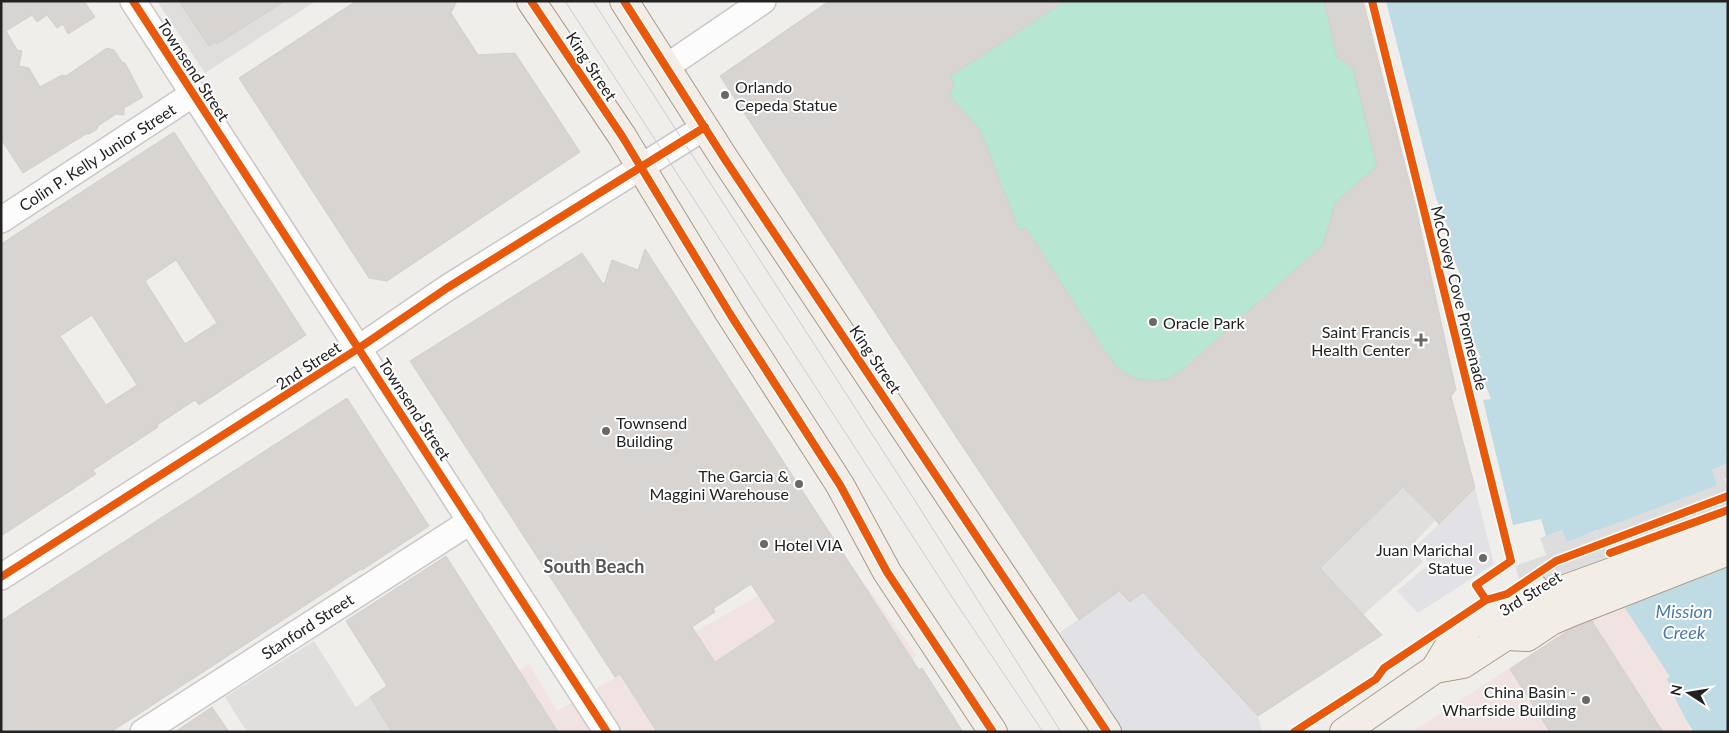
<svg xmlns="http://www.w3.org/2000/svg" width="1729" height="733" viewBox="0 0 1729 733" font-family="Lato,sans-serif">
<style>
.residential{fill:#dfdedc}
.commercial{fill:#f1e3e1}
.pitch{fill:#b7e6d2}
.parking{fill:#e0dfde}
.plaza{fill:#e2e1e5}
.water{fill:#bfdbe3}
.pier{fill:#dedddd}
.building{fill:#d7d4d2;stroke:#d3d0cc;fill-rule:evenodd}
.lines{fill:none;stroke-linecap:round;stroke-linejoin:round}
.minor-casing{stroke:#c9c8c7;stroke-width:28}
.major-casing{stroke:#a79c86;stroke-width:30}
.minor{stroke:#fdfcfc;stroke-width:25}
.major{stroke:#f3ede7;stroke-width:28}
.tram{stroke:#ccc;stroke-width:1}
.cycleway-casing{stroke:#fff;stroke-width:11}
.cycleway{stroke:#e8590c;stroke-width:8}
.poi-dot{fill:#6a6968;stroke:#fff;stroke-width:2}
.labels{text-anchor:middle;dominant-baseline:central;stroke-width:4;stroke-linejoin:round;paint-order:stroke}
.street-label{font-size:16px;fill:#222;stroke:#fff}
.poi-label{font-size:16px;fill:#222;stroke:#fff;text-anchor:start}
.neighbourhood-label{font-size:18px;font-weight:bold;fill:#555;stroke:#fff}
.water-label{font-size:18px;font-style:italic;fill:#4a7aab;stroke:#fff}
</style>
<rect width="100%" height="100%" fill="#f0eeeb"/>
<path class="residential" d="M157 1H316L205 73Z"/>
<path class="commercial" d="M840 549 917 656 796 732H430L529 664 557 711Z
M1621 602 1670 677 1671 689 1675 699 1686 721 1694 732H1412L1588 616Z"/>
<path class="pitch" d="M918 1H1337L1435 351 1092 566 1113 596 1079 620 957 438 720 76Z"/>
<path class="parking" d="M1403 487 1435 521 1410 547 1423 562 1363 615 1320 568Z
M314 641 356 707 370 697 392 732H247L225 697Z"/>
<path class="plaza" d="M1475 488 1494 564 1418 613 1397 591 1430 563 1415 547Z
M1119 591 1130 602 1143 592 1258 716 1261 728 1264 732H1120L1059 633Z"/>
<path class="water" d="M1386 1H1728V452H1726L1728 463 1712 470 1728 488V732H1694C1682 715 1675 698 1667 679L1670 677 1621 602 1624 601 1597 530 1567 543 1562 530 1546 536 1541 519 1513 525 1483 400 1491 399 1475 359 1481 358 1464 319 1470 317 1455 279 1461 276 1445 239 1452 237 1436 198Z"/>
<path class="pier" d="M1728 463V477L1724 479 1728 488V562L1533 620 1515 566 1546 555 1540 538 1562 530 1567 542 1717 485 1712 470Z"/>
<path class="building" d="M1 1H84L95 17 68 34 63 24 57 28 47 15 37 22 32 15 6 31 17 50 22 51 19 66 29 68 40 87 62 75 66 76 107 48 114 50 122 62 125 63 143 97 124 108V115L116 114 98 126 97 129 89 134H86L23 173 1 139Z
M179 1H285L217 44 215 42 209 46Z
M356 1H457L451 13 478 55 515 53 580 152 387 281 369 278 239 78Z
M829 1H1065L951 76 954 85 949 95 980 130 1019 230 1026 228 1104 350 1116 366 1126 374 1138 379 1152 381 1167 379 1180 372 1323 245 1336 202 1377 166 1353 68 1337 57 1324 1H1363L1416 208 1456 390 1451 396 1475 488 1439 524 1403 487 1320 568 1382 635 1258 716 1143 592 1130 602 1119 591 1079 620 957 438 720 76Z
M174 132 306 335 199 405 195 400 157 425 158 427 93 470 96 474 1 536V244ZM176 260 217 323 185 344 145 281ZM92 315 137 385 106 405 60 336Z
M645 249 919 670 922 668 963 732H657L620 674 615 677 410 361 582 253 604 285 612 260 638 270ZM751 584 776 622 715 662 692 627 715 612 713 609Z
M347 398 429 526 362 570 361 569 111 732H1V621Z
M446 556 520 672 558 732H392L370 697 387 686 346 621Z
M1592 621 1663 732H1550L1510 669 1569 630Z
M212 707 229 732H175Z"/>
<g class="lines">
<defs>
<path id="minor" d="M133 1 607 732
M666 67 763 1
M1 220 193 94
M1 577 359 348 447 288 705 127
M143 732 471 521"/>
<path id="major" d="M531 1 622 136 730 314 840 485 887 572 993 732
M624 1 724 158 1107 732
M1506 636 1527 637 1551 621 1572 612 1728 551
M1435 669 1452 641 1472 624 1490 618 1534 588
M1344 732 1435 669 1463 664 1506 636 1521 617 1543 601 1565 589 1728 530"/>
</defs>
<use href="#minor" class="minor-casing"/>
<use href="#major" class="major-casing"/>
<use href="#minor" class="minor"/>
<use href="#major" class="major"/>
<path class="tram" d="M565 1 954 600 1043 732
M593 1 919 507 1061 732"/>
<defs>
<path id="cycleway" d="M133 1 607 732
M531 1 622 136 730 314 840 485 887 572 993 732
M624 1 724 158 1107 732
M1372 1 1511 561 1476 585 1486 600
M1610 553 1728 510
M1 577 359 348 447 288 705 127
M1294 732 1376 679 1384 668 1486 600 1507 594 1556 561 1728 496"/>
</defs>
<use href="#cycleway" class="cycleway-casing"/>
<use href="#cycleway" class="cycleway"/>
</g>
<g class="poi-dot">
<circle cx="725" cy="95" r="5"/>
<circle cx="1153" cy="322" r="5"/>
<path d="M1418.5 332.5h5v5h5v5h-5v5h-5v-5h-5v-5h5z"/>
<circle cx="606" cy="431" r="5"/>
<circle cx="799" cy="484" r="5"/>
<circle cx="764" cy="544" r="5"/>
<circle cx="1483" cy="558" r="5"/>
<circle cx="1586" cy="700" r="5"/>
</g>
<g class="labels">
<g class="street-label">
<text transform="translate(592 66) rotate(57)">King Street</text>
<text transform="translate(194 70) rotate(57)">Townsend Street</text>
<text transform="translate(97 157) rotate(-33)">Colin P. Kelly Junior Street</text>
<text transform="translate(1460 298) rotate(76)">McCovey Cove Promenade</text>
<text transform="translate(876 359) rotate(56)">King Street</text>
<text transform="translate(308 365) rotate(-33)">2nd Street</text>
<text transform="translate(415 409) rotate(57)">Townsend Street</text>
<text transform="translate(1530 593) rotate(-32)">3rd Street</text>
<text transform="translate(307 626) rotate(-33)">Stanford Street</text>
</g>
<g class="poi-label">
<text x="735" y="86">Orlando<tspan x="735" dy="18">Cepeda Statue</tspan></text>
<text x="1163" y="322">Oracle Park</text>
<text x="1410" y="331" text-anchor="end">Saint Francis<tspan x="1410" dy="18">Health Center</tspan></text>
<text x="616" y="422">Townsend<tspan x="616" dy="18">Building</tspan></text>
<text x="789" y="475" text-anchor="end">The Garcia &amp;<tspan x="789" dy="18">Maggini Warehouse</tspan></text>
<text x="774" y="544">Hotel VIA</text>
<text x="1473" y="549" text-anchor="end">Juan Marichal<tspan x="1473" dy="18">Statue</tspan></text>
<text x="1576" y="691" text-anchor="end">China Basin -<tspan x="1576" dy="18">Wharfside Building</tspan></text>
</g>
<g class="neighbourhood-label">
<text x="594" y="566">South Beach</text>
</g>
<g class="water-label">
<text x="1684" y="611">Mission<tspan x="1684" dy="21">Creek</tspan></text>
</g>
</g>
<rect width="1729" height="733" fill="none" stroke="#222222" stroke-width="5"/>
<g transform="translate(1689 693) rotate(282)" stroke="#ffffff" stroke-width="4" paint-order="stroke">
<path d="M0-4L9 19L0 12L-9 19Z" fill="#222222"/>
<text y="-8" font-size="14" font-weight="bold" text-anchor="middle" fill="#222222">N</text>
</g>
</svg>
